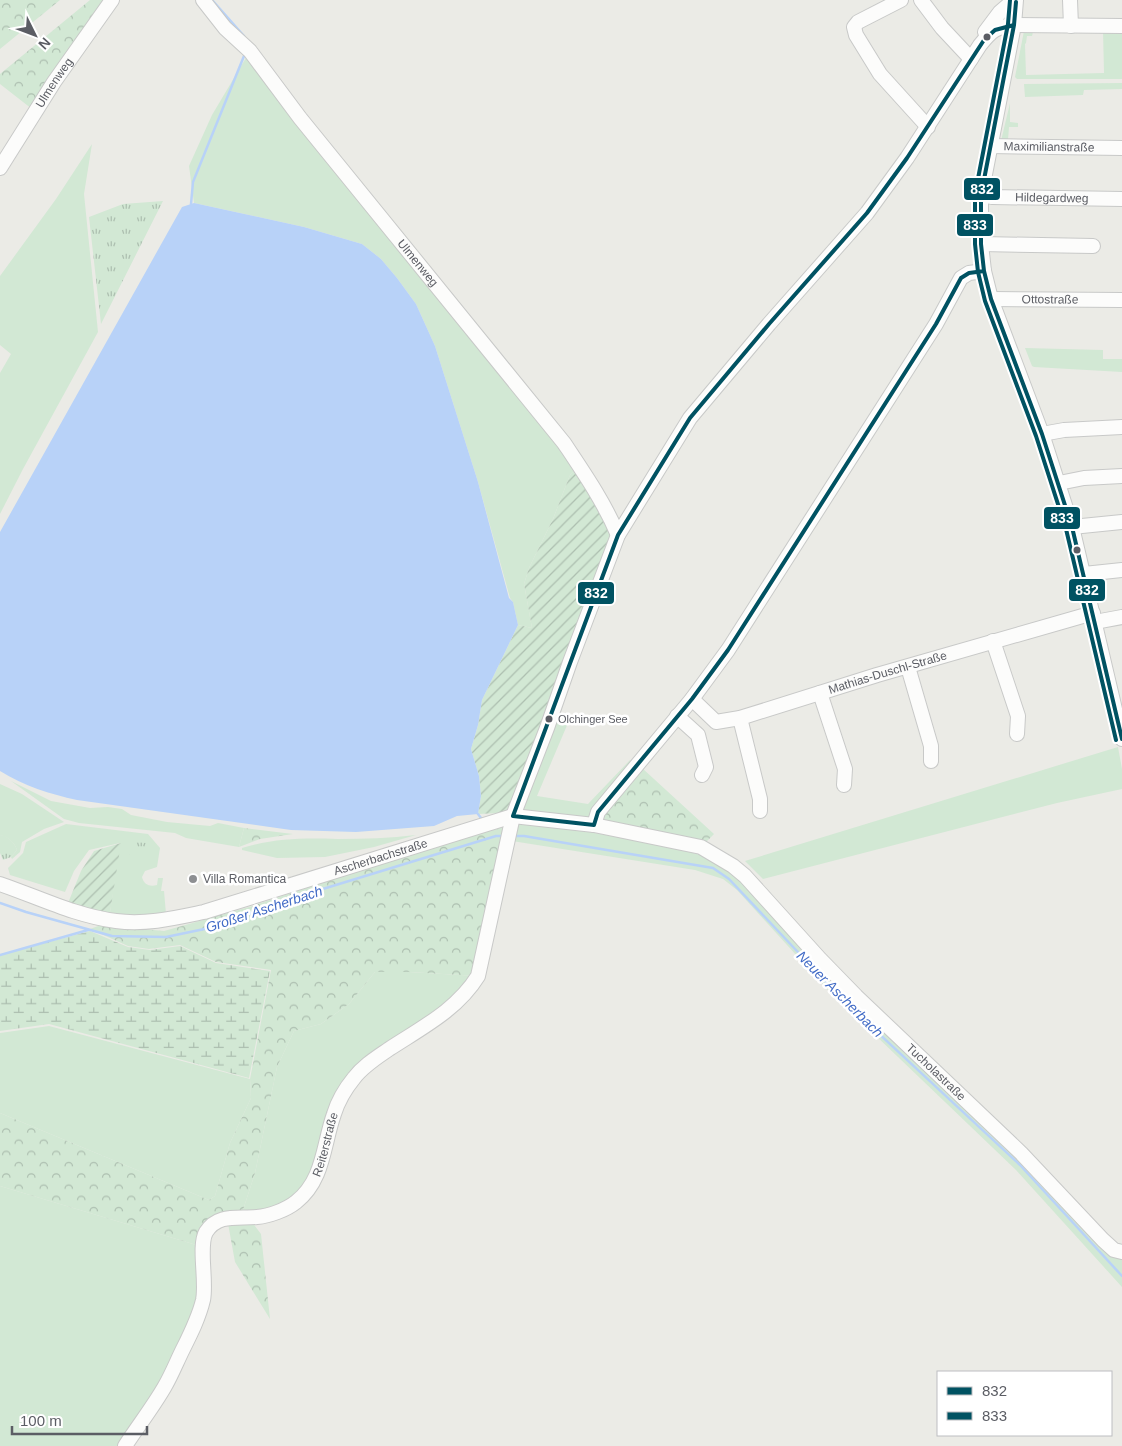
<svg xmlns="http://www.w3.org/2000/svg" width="1122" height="1446" viewBox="0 0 1122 1446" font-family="Helvetica,sans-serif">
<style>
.grass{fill:#d2e8d4}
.forest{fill:url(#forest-crowns)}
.wetland{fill:url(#wetland-marsh)}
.park{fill:url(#park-tufts)}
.garden{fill:url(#garden-furrows)}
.water{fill:#b8d2f8}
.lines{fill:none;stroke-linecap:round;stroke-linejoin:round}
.stream{stroke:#b8d2f8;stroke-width:2.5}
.minor-casing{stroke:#c8c9c8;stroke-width:16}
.minor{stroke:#fcfcfb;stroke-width:14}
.bus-1-casing{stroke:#fff;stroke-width:8}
.bus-2-casing{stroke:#fff;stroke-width:8}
.bus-1{stroke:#005262;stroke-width:4}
.bus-2{stroke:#005262;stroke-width:4}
.bus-dot{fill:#5b5d64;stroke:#fff;stroke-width:2}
.poi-dot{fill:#8d8f92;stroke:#fff;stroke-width:2}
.labels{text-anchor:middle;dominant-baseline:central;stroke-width:5;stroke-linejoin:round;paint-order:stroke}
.bus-label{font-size:11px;fill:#5b5d64;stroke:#fff;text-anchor:start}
.street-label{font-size:12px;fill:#5b5d64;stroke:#fff}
.poi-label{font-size:12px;fill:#5b5d64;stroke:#fff;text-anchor:start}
.water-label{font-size:14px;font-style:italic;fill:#416bc6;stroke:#fff}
.line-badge{stroke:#fff;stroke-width:2}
.badge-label{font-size:14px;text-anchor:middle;font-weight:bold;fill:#fff}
</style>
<defs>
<pattern id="forest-crowns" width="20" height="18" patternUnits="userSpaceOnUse" patternTransform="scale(1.25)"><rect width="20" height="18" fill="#d2e8d4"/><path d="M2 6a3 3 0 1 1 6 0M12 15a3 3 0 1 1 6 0" fill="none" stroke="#adbfb0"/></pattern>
<pattern id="wetland-marsh" width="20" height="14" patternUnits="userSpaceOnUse" patternTransform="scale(1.25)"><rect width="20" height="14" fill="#d2e8d4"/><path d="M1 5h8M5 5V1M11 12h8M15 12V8" fill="none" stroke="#adbfb0"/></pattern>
<pattern id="park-tufts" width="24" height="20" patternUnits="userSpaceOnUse" patternTransform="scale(1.25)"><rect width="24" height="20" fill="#d2e8d4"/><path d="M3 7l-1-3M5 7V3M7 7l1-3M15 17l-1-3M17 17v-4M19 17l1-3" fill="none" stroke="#adbfb0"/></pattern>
<pattern id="garden-furrows" width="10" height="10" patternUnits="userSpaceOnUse" patternTransform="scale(1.25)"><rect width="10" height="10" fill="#d2e8d4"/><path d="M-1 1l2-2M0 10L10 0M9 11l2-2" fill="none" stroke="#adbfb0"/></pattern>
</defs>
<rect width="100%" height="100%" fill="#ebebe6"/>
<path class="grass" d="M1103 30H1122V79H1017L1015 77 1024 31 1033 32 1032 36H1027L1026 43 1025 44 1026 75 1104 73Z
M250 51 580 466 570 475 553 519 529 568 524 584 532 628 518 625 513 602 510 598 478 482 435 346 416 304 397 278 381 259 362 244 304 227 194 203 189 166 212 115Z
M1122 83V89L1084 90 1083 95 1025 97 1024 84Z
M1010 103V122L1018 123V127H1009L1008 140 1001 141Z
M92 144 84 194 98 332 23 469 0 514V373L11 354 0 345V276L56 199Z
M1025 348 1103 350V359H1122V372L1034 367 1032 366Z
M554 711 568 723 537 796 588 804 630 760 638 764 598 825 513 816Z
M1118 747 1122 769V789L1057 803 763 879 745 861Z
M11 781 51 801 90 808 108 807 122 809 131 815 167 822 210 826 218 823 244 828 239 847 186 838 175 833 79 823 64 819Z
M0 784 22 794 64 822 44 829 22 842 20 852 12 859 11 857 17 850C15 843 7 836 0 835Z
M520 820C561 827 603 834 644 842 676 849 706 853 734 870L1122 1258V1287L1016 1170 827 989 737 890 723 879 695 870 512 841 515 825Z
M66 824 148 834 160 848 157 867 145 871 142 877C144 885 150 887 157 885L158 878H163L161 891H164L166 914 109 919 120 843 89 850 74 871 65 892 10 875 8 868 23 853 26 842Z
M416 835 374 847 325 857 277 858 242 850V848C276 838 303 838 338 839 364 839 390 838 416 835Z
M375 972H408L478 976 470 989 355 1076 320 1163 297 1200 248 1217 243 1210 255 1173 277 1067 294 1031 321 1024 349 1004Z
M49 1026 250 1079 251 1098 230 1143 215 1196 209 1200 0 1113V1033Z
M0 1186 203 1247 195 1325 125 1446H0Z"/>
<path class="forest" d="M0 0H60L0 49Z
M90 0H107L32 109 0 84V74Z
M642 768 714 834 701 847 598 825 602 814Z
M502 827 506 828 478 976 408 972H375L349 1004 321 1024 294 1031 277 1067 255 1173 243 1210 261 1234 270 1319 235 1262 227 1218 221 1219 203 1247 0 1186V1113L209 1200 215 1196 230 1143 251 1098 250 1079 271 970 216 962 180 945 149 949 128 946 90 929 101 925 164 931 249 907 385 862Z
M244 828 293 834 260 839 239 847Z"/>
<path class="wetland" d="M90 931 128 947 150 950 180 946 216 963 270 971 249 1078 49 1024 0 1031V955Z"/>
<path class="park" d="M163 201 101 324 89 217 123 204Z
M0 835C7 835 15 843 17 850L11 857 3 860 0 853Z
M130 842 147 843 145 857 127 854Z"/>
<path class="garden" d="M580 466 618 535 513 816 500 813 478 814 481 796 479 776 471 749 478 725 482 700 518 625 532 628 524 584 529 568 553 519 570 475Z
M121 843 109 919 66 908 81 871 94 851Z"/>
<path class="water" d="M194 203 304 227 362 244 381 259 397 278 416 304 435 346 478 482 509 598 513 602 518 625 482 700 478 725 471 749 479 776 481 796 478 814 457 816 434 826 356 832 291 830 77 800C50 794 24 786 0 771V532L182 207Z"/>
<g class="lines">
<path class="stream" d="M212 0 244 36
M191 204 193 182 244 56
M478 814 481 818
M514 836H524L713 868 729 879 847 1004 1020 1165 1122 1276
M0 903 26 912 112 936 166 937 214 927 277 903 496 836H503
M0 955 88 930"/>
<defs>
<g id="minor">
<path id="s1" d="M203 0 225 28 250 51 300 118 564 443C584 473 604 502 618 535"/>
<path d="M901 0 858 22 854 27 856 35 880 74 928 127"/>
<path d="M921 0 942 28 971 59"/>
<path d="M1016 0 1014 25 981 195V244L984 271 991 299 1042 434 1072 527 1122 739"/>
<path d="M1070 0 1071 26"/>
<path d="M985 32 1000 12 1014 0"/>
<path id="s2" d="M990 146 1122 148"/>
<path id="s3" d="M0 168 54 82 112 0"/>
<path id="s4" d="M981 195 992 197 1122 199"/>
<path d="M981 244 1093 246"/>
<path id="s5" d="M991 299 1122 300"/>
<path d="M1042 434 1064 430 1122 427"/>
<path d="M1059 483 1084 478 1122 476"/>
<path d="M1072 527 1122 522"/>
<path d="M1084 574 1122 570"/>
<path d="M1095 622 1122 617"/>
<path d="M993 641 1018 716 1017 734"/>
<path d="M908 667 931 746V761"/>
<path d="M820 693 845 769 844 785"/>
<path id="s6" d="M692 699 716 722 740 718 877 675 1093 613"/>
<path d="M677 716 698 735 706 767 702 775"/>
<path d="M740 718 760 799V811"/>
<path d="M594 825 598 812 692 699 728 650 936 324 961 278 969 273 984 271"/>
<path id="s7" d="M0 884C38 897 76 916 116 921 146 925 175 918 204 912L513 816 594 825 701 847 733 866 745 876 820 959 856 996 1021 1153 1103 1240 1114 1250 1122 1252"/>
<path id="s8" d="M125 1446C138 1426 153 1407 165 1386 172 1374 177 1361 183 1349 191 1333 199 1317 203 1300 207 1281 198 1246 206 1232 218 1213 238 1219 257 1217 269 1216 286 1210 296 1202 324 1180 323 1145 334 1114 338 1101 345 1089 354 1078 363 1066 376 1058 389 1049 421 1028 457 1010 478 976L513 816 547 728 570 662 618 535 690 418 769 324 867 213 907 158 980 45C992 30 996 27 1014 25L1122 26"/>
</g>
</defs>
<use href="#minor" class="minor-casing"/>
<use href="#minor" class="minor"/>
<defs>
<path id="bus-1" d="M1016 2 1014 25 981 195V244L984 271 991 299 1042 434 1072 527 1122 739
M513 816 618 535 690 418 769 324 867 213 907 158 984 40 995 30 1014 25
M513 816 594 825
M594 825 598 812 692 699 728 650 936 324 961 278 969 273 984 271"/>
<path id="bus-2" d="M1010 0 1008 24 975 194V244L978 272 985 301 1036 436 1066 529 1116 740"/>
</defs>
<use href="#bus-1" class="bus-1-casing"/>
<use href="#bus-2" class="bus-2-casing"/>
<use href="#bus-1" class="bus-1"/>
<use href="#bus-2" class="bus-2"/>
</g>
<g class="bus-dot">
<circle cx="987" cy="37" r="4.5"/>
<circle cx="1077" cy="550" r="4.5"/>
<circle cx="549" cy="719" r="4.5"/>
</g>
<circle class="poi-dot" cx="193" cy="879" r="5"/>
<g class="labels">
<g class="bus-label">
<text x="558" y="719">Olchinger See</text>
</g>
<g class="street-label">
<text stroke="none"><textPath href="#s3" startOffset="101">Ulmenweg</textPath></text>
<text stroke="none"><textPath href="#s2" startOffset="59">Maximilianstraße</textPath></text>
<text stroke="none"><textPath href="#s4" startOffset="71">Hildegardweg</textPath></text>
<text stroke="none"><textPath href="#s1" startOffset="340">Ulmenweg</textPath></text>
<text stroke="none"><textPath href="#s5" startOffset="59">Ottostraße</textPath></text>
<text stroke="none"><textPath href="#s6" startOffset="212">Mathias-Duschl-Straße</textPath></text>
<text stroke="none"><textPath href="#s7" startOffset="396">Ascherbachstraße</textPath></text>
<text stroke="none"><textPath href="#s7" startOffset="1052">Tucholastraße</textPath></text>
<text stroke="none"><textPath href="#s8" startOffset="399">Reiterstraße</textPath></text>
</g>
<g class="poi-label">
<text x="203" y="879">Villa Romantica</text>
</g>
<g class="water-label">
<text transform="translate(264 909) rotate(-18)">Großer Ascherbach</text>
<text transform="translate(840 994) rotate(45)">Neuer Ascherbach</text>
</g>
</g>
<g class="line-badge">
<rect x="963" y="177" width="38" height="24" rx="5" fill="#005262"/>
<rect x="956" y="213" width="38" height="24" rx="5" fill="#005262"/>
<rect x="1043" y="506" width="38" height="24" rx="5" fill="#005262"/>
<rect x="1068" y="578" width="38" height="24" rx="5" fill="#005262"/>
<rect x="577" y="581" width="38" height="24" rx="5" fill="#005262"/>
</g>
<g class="badge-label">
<text x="982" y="194">832</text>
<text x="975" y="230">833</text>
<text x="1062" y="523">833</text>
<text x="1087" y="595">832</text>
<text x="596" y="598">832</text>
</g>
<rect x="937" y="1371" width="175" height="65" fill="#ffffff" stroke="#bdbec1"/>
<rect x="947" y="1387" width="25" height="8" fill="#005262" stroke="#bdbec1"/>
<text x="982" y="1396" font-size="15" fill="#5b5d64">832</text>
<rect x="947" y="1412" width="25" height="8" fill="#005262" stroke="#bdbec1"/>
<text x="982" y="1421" font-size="15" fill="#5b5d64">833</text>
<g transform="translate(35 35) rotate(132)" stroke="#ffffff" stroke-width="4" paint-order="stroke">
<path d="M0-4L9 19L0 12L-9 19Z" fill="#5b5d64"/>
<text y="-8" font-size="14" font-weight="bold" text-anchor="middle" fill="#5b5d64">N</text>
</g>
<path d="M12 1426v8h135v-8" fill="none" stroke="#5b5d64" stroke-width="2.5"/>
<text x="20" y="1426" font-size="15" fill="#5b5d64" stroke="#ffffff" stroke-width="4" paint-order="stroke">100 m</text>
</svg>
